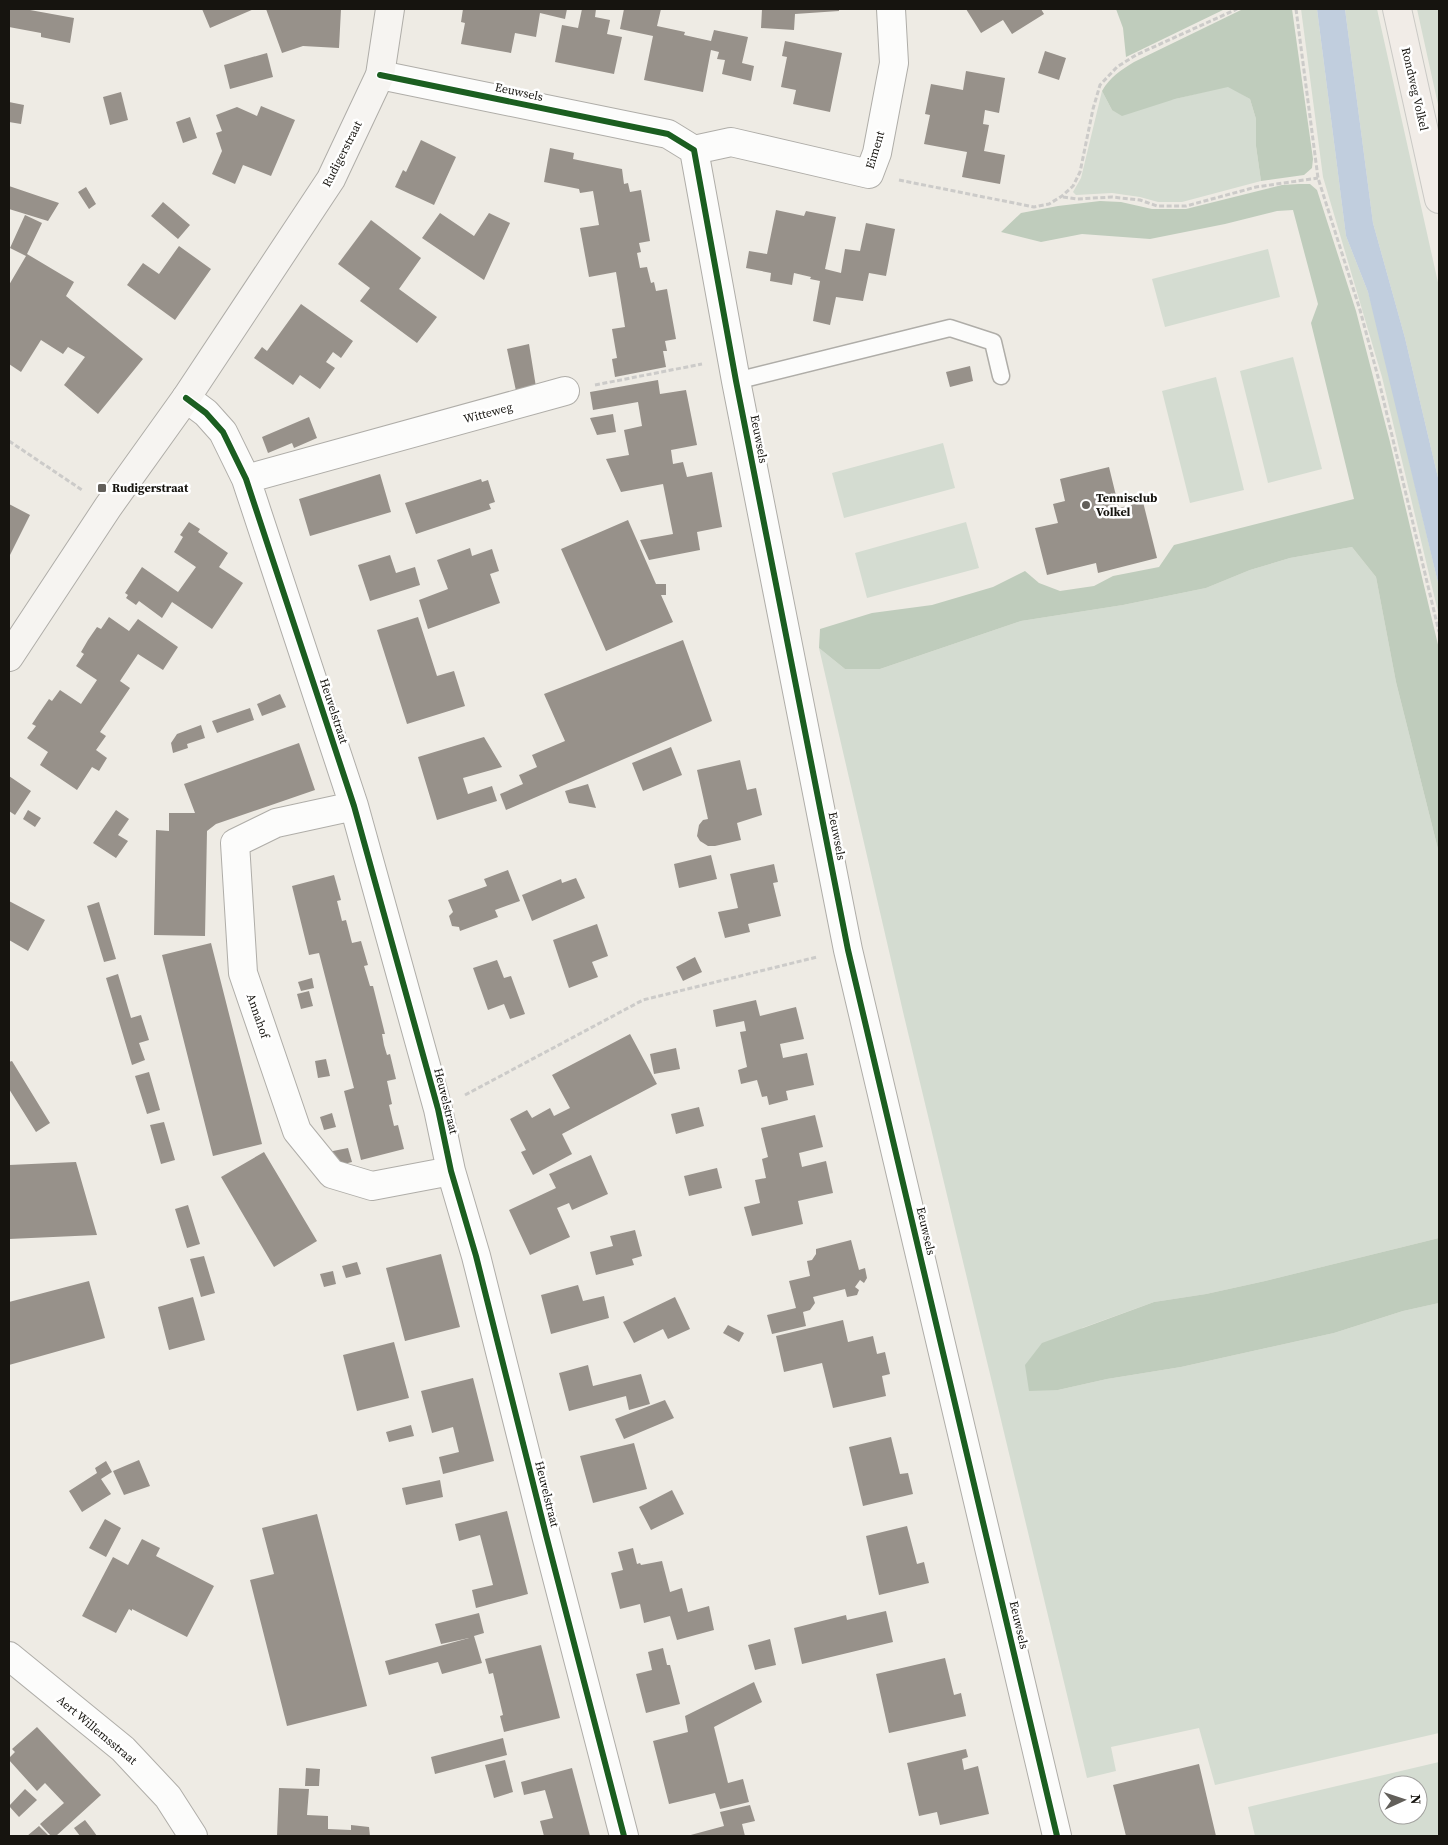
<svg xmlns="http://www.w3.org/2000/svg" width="1448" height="1845" viewBox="0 0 1448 1845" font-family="'Source Serif 4',serif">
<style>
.green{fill:#d4dcd1;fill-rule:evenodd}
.forest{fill:#bfccbc}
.water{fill:#c1cede}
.building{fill:#97918a}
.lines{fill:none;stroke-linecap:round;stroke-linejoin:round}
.lane-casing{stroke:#afada8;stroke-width:19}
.street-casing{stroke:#afada8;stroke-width:30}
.secondary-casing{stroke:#afada8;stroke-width:30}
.primary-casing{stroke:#cac9c5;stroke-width:30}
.path{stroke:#cccbc9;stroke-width:3;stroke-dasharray:5 2.5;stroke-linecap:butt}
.lane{stroke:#fcfcfb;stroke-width:16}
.street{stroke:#fcfcfb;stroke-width:28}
.secondary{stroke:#f6f4f1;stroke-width:28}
.primary{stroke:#f1ece7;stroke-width:28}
.cycleway-casing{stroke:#fff;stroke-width:9}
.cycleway{stroke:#1b5e20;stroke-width:6}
.poi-dot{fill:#625f5a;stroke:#fff;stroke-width:2}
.labels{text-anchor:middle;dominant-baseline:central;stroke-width:5;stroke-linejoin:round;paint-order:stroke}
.street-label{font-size:12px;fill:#16140f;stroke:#fff}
.poi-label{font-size:12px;font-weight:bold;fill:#16140f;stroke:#fff;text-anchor:start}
</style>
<rect width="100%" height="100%" fill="#eeebe4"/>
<path class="green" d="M1301 9H1317L1346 236 1368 292 1375 316 1439 587V616L1382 377 1323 177Z
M1345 9H1377L1439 287V482L1405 338 1373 223Z
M1417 9H1439V109Z
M1228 86 1250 99 1256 119V146L1261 181 1182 202H1158L1140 197 1112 193 1076 195 1073 192 1081 178 1102 91 1112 110 1175 99Z
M1268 249 1280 297 1165 327 1152 279Z
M1293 357 1322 469 1268 483 1240 371Z
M1216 377 1244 490 1190 503 1162 391Z
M943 443 955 488 844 518 832 473Z
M966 522 979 568 867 598 855 553Z
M1352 547 1376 577 1396 682 1439 853V1238L1265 1281 1206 1294 1154 1302 1082 1328 1058 1390 1107 1379 1181 1367 1334 1333 1403 1311 1439 1303V1733L1215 1785 1199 1728 1111 1747 1116 1771 1087 1778 904 1016 819 648 845 669H880L1021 621 1123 605 1206 588 1250 570 1290 558Z
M1439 1762V1836H1255L1248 1807ZM1388 1785H1418V1815H1388Z"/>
<path class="forest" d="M1116 9H1225L1126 57 1123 28Z
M1243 9H1292L1313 159 1312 168 1304 175 1261 181 1256 146V119L1250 99 1228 87 1175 99 1122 116 1112 110 1102 91C1110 77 1121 70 1134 62Z
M1299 184H1310L1317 190 1356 311 1390 442 1439 649V853L1396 682 1376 577 1352 547 1290 558 1250 570 1206 588 1123 605 1021 621 880 669H845L819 648 820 629 872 613 932 605 993 587 1025 571 1039 583 1060 591 1094 586 1113 576 1159 567 1174 545 1354 499 1311 323 1318 304 1293 210 1277 211 1225 224 1150 239 1082 234 1041 242 1001 232 1021 213 1058 206 1100 201 1121 202 1152 209H1186L1282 185Z
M1439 1238V1303L1403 1311 1334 1333 1181 1367 1107 1379 1058 1390 1029 1391 1025 1365 1042 1343 1154 1302 1206 1294 1265 1281Z"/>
<path class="water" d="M1317 9H1345L1373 223 1405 338 1439 482V587L1368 292 1346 236Z"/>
<path class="building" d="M9 9H30V10L74 18 70 43 41 37V33L9 27Z
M202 9H254L210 28Z
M266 9H341L339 48 303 46 282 53Z
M463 9H567L565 19 540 13 536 37 515 33 511 53 461 44 465 23 461 22Z
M582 9H596L595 17 610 20 607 34 622 37 614 74 555 62 562 25 578 28Z
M624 9H661L657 26 685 32 684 35 711 41 714 30 748 37 742 63 754 66 751 81 722 74 725 60 717 59 719 52 711 50 703 92 644 80 653 36 620 29Z
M762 9H839V11L795 14 794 30 761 28Z
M966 9H1041L1044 14 1012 34 1003 20 981 33Z
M785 41 842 53 830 112 793 104 796 90 781 87 787 57 782 56Z
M1045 51 1066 58 1059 80 1038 73Z
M267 53 273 77 230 89 224 65Z
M966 71 1005 78 999 113 985 110 983 124 989 125 984 151 1005 155 1000 184 962 177 967 152 924 144 930 115 925 114 931 84 963 90Z
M121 92 128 120 110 125 103 97Z
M9 102 24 105 21 124 9 122Z
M261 106 295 120 271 176 243 165 235 184 212 174 222 151 216 133 222 131 216 115 237 107 257 116Z
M190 117 197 138 183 143 176 122Z
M421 140 456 157 434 205 395 187 403 170 406 172Z
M550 148 574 153 573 159 622 169 624 184 628 183 630 192 641 190 650 241 639 243 641 252 637 253 640 268 647 267 651 283 654 282 656 291 667 289 676 339 665 341 667 351H663L666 367 615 377 612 359 617 358 612 329 625 327 616 272 589 277 580 228 599 225 593 191 580 193 579 189 544 182Z
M9 186 59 203 48 221 9 209Z
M86 187 96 204 89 209 78 192Z
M163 202 190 225 178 239 151 216Z
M776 210 804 216 806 211 836 217 825 269 841 273 845 249 860 251 866 223 895 229 886 276 869 273 863 301 836 297 830 325 813 321 820 281 810 279 811 277 794 273 792 285 770 281 771 273 746 268 749 251 767 254Z
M440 213 474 236 489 213 510 223 484 280 422 238Z
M25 215 42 223 27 254 74 282 66 296 143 359 98 414 64 385 85 357 68 347 63 354 41 340 21 372 9 364V285L26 256 10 248Z
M371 220 421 258 399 289 437 317 417 343 360 301 370 288 338 264Z
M179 246 211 269 175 320 127 285 143 263 159 274Z
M301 304 353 341 341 358 333 352 326 362 335 368 320 389 300 375 293 385 254 358 262 347 267 351Z
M529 344 536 387 516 391 507 349Z
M970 366 973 381 950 387 946 372Z
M658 380 660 394 686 390 697 445 671 450 673 464 683 462 687 477 712 472 722 527 697 532 700 550 649 560 640 540 673 534 663 484 621 492 606 459 629 455 624 430 642 426 638 402 593 410 590 392Z
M613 414 616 432 597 435 590 418Z
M309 417 317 438 294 448 292 443 268 453 262 437Z
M1109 467 1119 508 1143 502 1157 558 1098 573 1096 563 1047 575 1035 528 1058 523 1053 504 1065 501 1060 479Z
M380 474 391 512 310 536 299 499Z
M481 479 482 482 488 480 495 502 489 504 491 509 416 534 405 503Z
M9 504 30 515 9 557Z
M628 520 656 584H666V595H661L673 622 606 651 561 549Z
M189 522 200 529 198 532 228 553 219 567 243 583 212 629 172 602 162 618 139 601 136 605 126 598 128 595 125 593 142 567 178 592 196 567 174 552 183 537 180 535Z
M470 548 472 556 492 549 499 571 490 574 500 603 428 629 419 600 448 589 437 560Z
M390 555 396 573 415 567 420 585 370 601 358 565Z
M109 617 129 631 138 619 178 647 163 670 138 654 120 681 130 688 100 732 106 736 96 750 107 758 99 771 92 767 77 790 40 765 48 752 27 738 36 726 32 724 40 712 49 699 52 701 60 690 81 704 97 680 76 666 84 654 81 652 88 640 97 627 101 629Z
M418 617 437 676 454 671 465 706 407 724 377 630Z
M683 640 712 721 506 810 500 794 523 784 519 775 537 767 532 755 565 741 544 694Z
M280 694 286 707 262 716 257 704Z
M250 708 254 720 217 733 212 721Z
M201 725 205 738 187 744 188 748 173 753 171 743 177 734Z
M484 737 502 767 463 778 468 794 492 786 497 801 437 820 418 757Z
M299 743 315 790 216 824 207 831 205 936 154 935 156 830 169 831V813H195L184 784Z
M671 747 682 775 643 791 632 763Z
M740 760 747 790 756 788 762 815 737 823 741 840 715 846H708L700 841 697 836 699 825 703 820 708 819 697 770Z
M9 776 31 791 15 815 9 811Z
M588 784 596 808 569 803 565 791Z
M28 810 41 818 35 827 23 819Z
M116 810 129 819 118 835 128 841 116 858 93 843Z
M711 855 717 879 679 888 674 864Z
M774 864 778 882 773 883 781 916 748 924 750 932 725 938 718 912 738 908 730 874Z
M508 870 520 901 495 910 498 917 460 931 459 927 452 926 449 916 453 912 448 900 487 886 484 879Z
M334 875 341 900 337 901 342 921 346 920 352 943 361 941 368 965 364 966 370 986H373L385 1034H382L384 1045 387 1055 390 1054 396 1079 387 1081 392 1104 389 1105 394 1126 398 1125 404 1149 361 1160 344 1091 354 1088 319 953 309 955 292 886Z
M576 878 585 898 532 921 522 895 561 879 562 883Z
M9 901 45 920 28 951 9 940Z
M99 902 116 959 104 962 87 906Z
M597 924 608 956 592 962 598 977 569 988 553 940Z
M211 943 262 1144 213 1156 162 955Z
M695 957 702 972 683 981 676 967Z
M497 960 504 978 511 976 525 1014 510 1019 504 1004 488 1010 473 968Z
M118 974 131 1018 141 1015 149 1040 139 1043 145 1060 132 1065 106 978Z
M312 978 314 988 301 991 298 982Z
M309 991 313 1006 301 1009 297 994Z
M756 1000 760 1016 796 1007 804 1039 780 1044 783 1058 807 1053 814 1085 786 1091 788 1100 769 1105 767 1096 762 1097 757 1080 741 1084 738 1070 747 1067 740 1032 746 1031 744 1021 716 1027 713 1010Z
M630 1034 657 1084 562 1134 572 1154 533 1175 521 1152 526 1150 510 1119 527 1110 532 1118 550 1108 554 1116 570 1108 552 1075Z
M676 1048 680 1069 654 1074 650 1054Z
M326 1059 330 1076 318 1078 315 1061Z
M12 1061 50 1123 36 1132 9 1089V1062Z
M149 1072 160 1110 147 1114 135 1076Z
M699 1107 704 1126 676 1134 671 1114Z
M332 1113 336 1127 324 1130 320 1117Z
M815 1115 823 1147 799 1153 802 1167 826 1161 833 1193 798 1201 803 1224 752 1236 744 1207 760 1203 755 1180 766 1178 762 1159 768 1157 761 1128Z
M164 1122 175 1160 161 1164 150 1125Z
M348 1148 352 1162 332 1167 328 1152Z
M264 1152 317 1241 274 1267 221 1177Z
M591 1155 608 1194 572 1210 569 1203 557 1208 570 1237 530 1255 509 1210 556 1188 549 1174Z
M76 1162 97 1235 9 1239V1165Z
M717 1168 722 1188 689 1196 684 1176Z
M188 1205 200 1244 187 1248 175 1209Z
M635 1230 642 1256 632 1259 634 1265 596 1275 590 1252 613 1246 610 1236Z
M851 1240 859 1270 865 1268 867 1278 864 1283 860 1280 855 1287 859 1290 857 1295 847 1297 845 1289 813 1297 815 1303 810 1310 803 1312 806 1326 772 1334 767 1315 796 1308 789 1281 810 1276 807 1261 812 1260 816 1254V1249Z
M441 1254 460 1327 405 1341 386 1268Z
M204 1256 215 1293 201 1297 190 1259Z
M357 1262 361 1274 346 1278 342 1266Z
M333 1271 336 1284 324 1287 320 1274Z
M89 1281 105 1338 9 1365V1302Z
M578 1285 583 1301 604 1296 609 1318 551 1334 541 1295Z
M193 1297 205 1340 169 1350 158 1307Z
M675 1297 690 1329 668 1339 663 1329 634 1343 623 1322Z
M843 1320 848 1342 873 1336 877 1354 885 1352 890 1374 882 1376 886 1396 833 1408 822 1363 784 1372 776 1336Z
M728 1325 744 1333 739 1342 723 1333Z
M394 1342 409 1398 357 1411 343 1355Z
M588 1365 593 1386 641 1374 650 1404 629 1410 626 1396 569 1411 559 1373Z
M473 1378 494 1461 443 1474 439 1457 459 1452 453 1427 432 1433 421 1391Z
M665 1400 674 1418 624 1439 615 1419Z
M411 1425 414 1436 389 1442 386 1432Z
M891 1437 900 1474 908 1473 913 1494 863 1506 849 1447Z
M634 1443 647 1489 593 1503 580 1456Z
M139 1460 150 1486 124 1495 113 1471Z
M106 1461 112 1472 101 1479 111 1494 82 1512 69 1491 97 1473 95 1468Z
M440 1480 443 1497 406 1505 402 1488Z
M672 1490 684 1514 651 1530 639 1507Z
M507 1511 528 1594 476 1608 472 1590 493 1585 480 1535 459 1541 455 1524Z
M317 1514 367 1706 287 1726 250 1580 274 1574 262 1528Z
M105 1519 121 1528 106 1557 89 1548Z
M907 1526 917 1564 924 1562 929 1583 879 1595 866 1536Z
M142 1539 160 1548 156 1556 214 1586 187 1637 132 1609V1611L129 1609 116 1633 82 1616 113 1557 128 1565Z
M633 1548 637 1564 640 1563 641 1565 662 1561 670 1592 682 1588 688 1612 709 1606 714 1630 677 1640 670 1616 644 1623 640 1604 620 1609 611 1573 623 1570 618 1552Z
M886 1611 893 1642 802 1664 794 1628 846 1615 847 1620Z
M479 1613 484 1633 474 1636 482 1663 442 1674 438 1662 389 1675 385 1661 469 1638 441 1644 435 1624Z
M770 1639 776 1665 755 1670 748 1645Z
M541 1645 560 1718 504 1732 500 1716 503 1715 493 1673 489 1674 485 1659Z
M663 1648 667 1665H670L680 1704 646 1713 636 1674 652 1670 648 1652Z
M945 1658 954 1695 961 1693 966 1716 889 1733 876 1674Z
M754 1682 762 1702 714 1727 728 1783 743 1779 749 1802 720 1809 715 1793 669 1804 653 1741 688 1732 685 1716Z
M37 1727 101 1795 56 1836H51L40 1824 64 1803 45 1783 37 1791 9 1760V1758L15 1752 12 1749Z
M503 1738 507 1755 435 1774 431 1757Z
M966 1749 968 1757 962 1759 964 1770 978 1766 989 1814 940 1825 937 1812 919 1816 907 1763Z
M505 1760 513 1792 494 1798 485 1765Z
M1199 1764 1216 1836H1126L1113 1785Z
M306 1768 320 1769 319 1786H305Z
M572 1768 590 1836H544L540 1821 553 1818 545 1790 524 1795 521 1782Z
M279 1788 309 1789 307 1815 328 1816V1829L351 1830V1825L369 1827 370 1836H277Z
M25 1789 37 1800 19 1817 9 1806Z
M750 1805 755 1821 742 1824 745 1836H687L724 1826 720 1812Z
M85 1820 92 1829 97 1836H80L74 1828Z
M39 1826 49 1836H27Z"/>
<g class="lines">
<defs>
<path id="lane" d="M736 381 950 328 993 342 1001 376"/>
<path id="street" d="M380 75 668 134 694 150 736 381 848 950 1057 1836
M694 150 731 142 869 174 877 153 894 63 891 9
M186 398 206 413 223 432 246 479 354 806 438 1109 451 1171 476 1256 546 1535 624 1836
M246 479 565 391
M354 806 276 823 235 843 243 973 297 1131 332 1174 372 1186 451 1171
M9 1656 123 1749 168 1797 193 1836"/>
<path id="secondary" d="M9 657 108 507 186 398 331 179 380 75 390 9"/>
<path id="primary" d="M1397 9 1439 199"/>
</defs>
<use href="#lane" class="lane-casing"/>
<use href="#street" class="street-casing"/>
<use href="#secondary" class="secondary-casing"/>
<use href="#primary" class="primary-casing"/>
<path class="path" d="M1296 9 1318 178 1360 310 1378 377 1439 632
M899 180 1034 207 1049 204 1062 196 1073 186 1080 172 1093 109 1100 85 1117 67 1136 55 1237 9
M1063 197 1077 199 1112 197 1140 200 1157 206H1186L1256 187 1318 178
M595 385 702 364
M9 441 82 490
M465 1095 643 1000 817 957"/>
<use href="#lane" class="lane"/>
<use href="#street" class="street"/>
<use href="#secondary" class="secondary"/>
<use href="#primary" class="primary"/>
<defs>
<path id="cycleway" d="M380 75 668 134 694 150 736 381 848 950 1057 1836
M186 398 206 413 223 432 246 479 354 806 438 1109 451 1171 476 1256 546 1535 624 1836"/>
</defs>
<use href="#cycleway" class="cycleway-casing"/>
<use href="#cycleway" class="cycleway"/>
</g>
<g class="poi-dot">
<rect x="97" y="483" width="10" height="10" rx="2.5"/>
<circle cx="1086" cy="505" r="5"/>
</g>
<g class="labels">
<g class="street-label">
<text transform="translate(1415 89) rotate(77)">Rondweg Volkel</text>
<text transform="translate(519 92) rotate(12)">Eeuwsels</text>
<text transform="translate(875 150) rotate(-73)">Eiment</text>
<text transform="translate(342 154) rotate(-63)">Rudigerstraat</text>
<text transform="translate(488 413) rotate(-15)">Witteweg</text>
<text transform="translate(759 439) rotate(79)">Eeuwsels</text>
<text transform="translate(334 711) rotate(72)">Heuvelstraat</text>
<text transform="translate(837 836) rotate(79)">Eeuwsels</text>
<text transform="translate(258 1016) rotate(71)">Annahof</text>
<text transform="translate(446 1101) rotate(76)">Heuvelstraat</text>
<text transform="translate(926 1231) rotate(77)">Eeuwsels</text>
<text transform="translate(547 1494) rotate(76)">Heuvelstraat</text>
<text transform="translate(1019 1625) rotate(77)">Eeuwsels</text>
<text transform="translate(97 1730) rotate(40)">Aert Willemsstraat</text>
</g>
<g class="poi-label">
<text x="112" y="488">Rudigerstraat</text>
<text x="1096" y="498">Tennisclub<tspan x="1096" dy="14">Volkel</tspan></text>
</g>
</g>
<rect width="1448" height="1845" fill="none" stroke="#16140f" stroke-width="20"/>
<g transform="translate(1403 1800) rotate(87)"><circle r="24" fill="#ffffff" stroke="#a2a19f"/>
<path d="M0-4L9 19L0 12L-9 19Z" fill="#625f5a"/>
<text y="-8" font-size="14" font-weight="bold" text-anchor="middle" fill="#16140f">N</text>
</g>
</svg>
